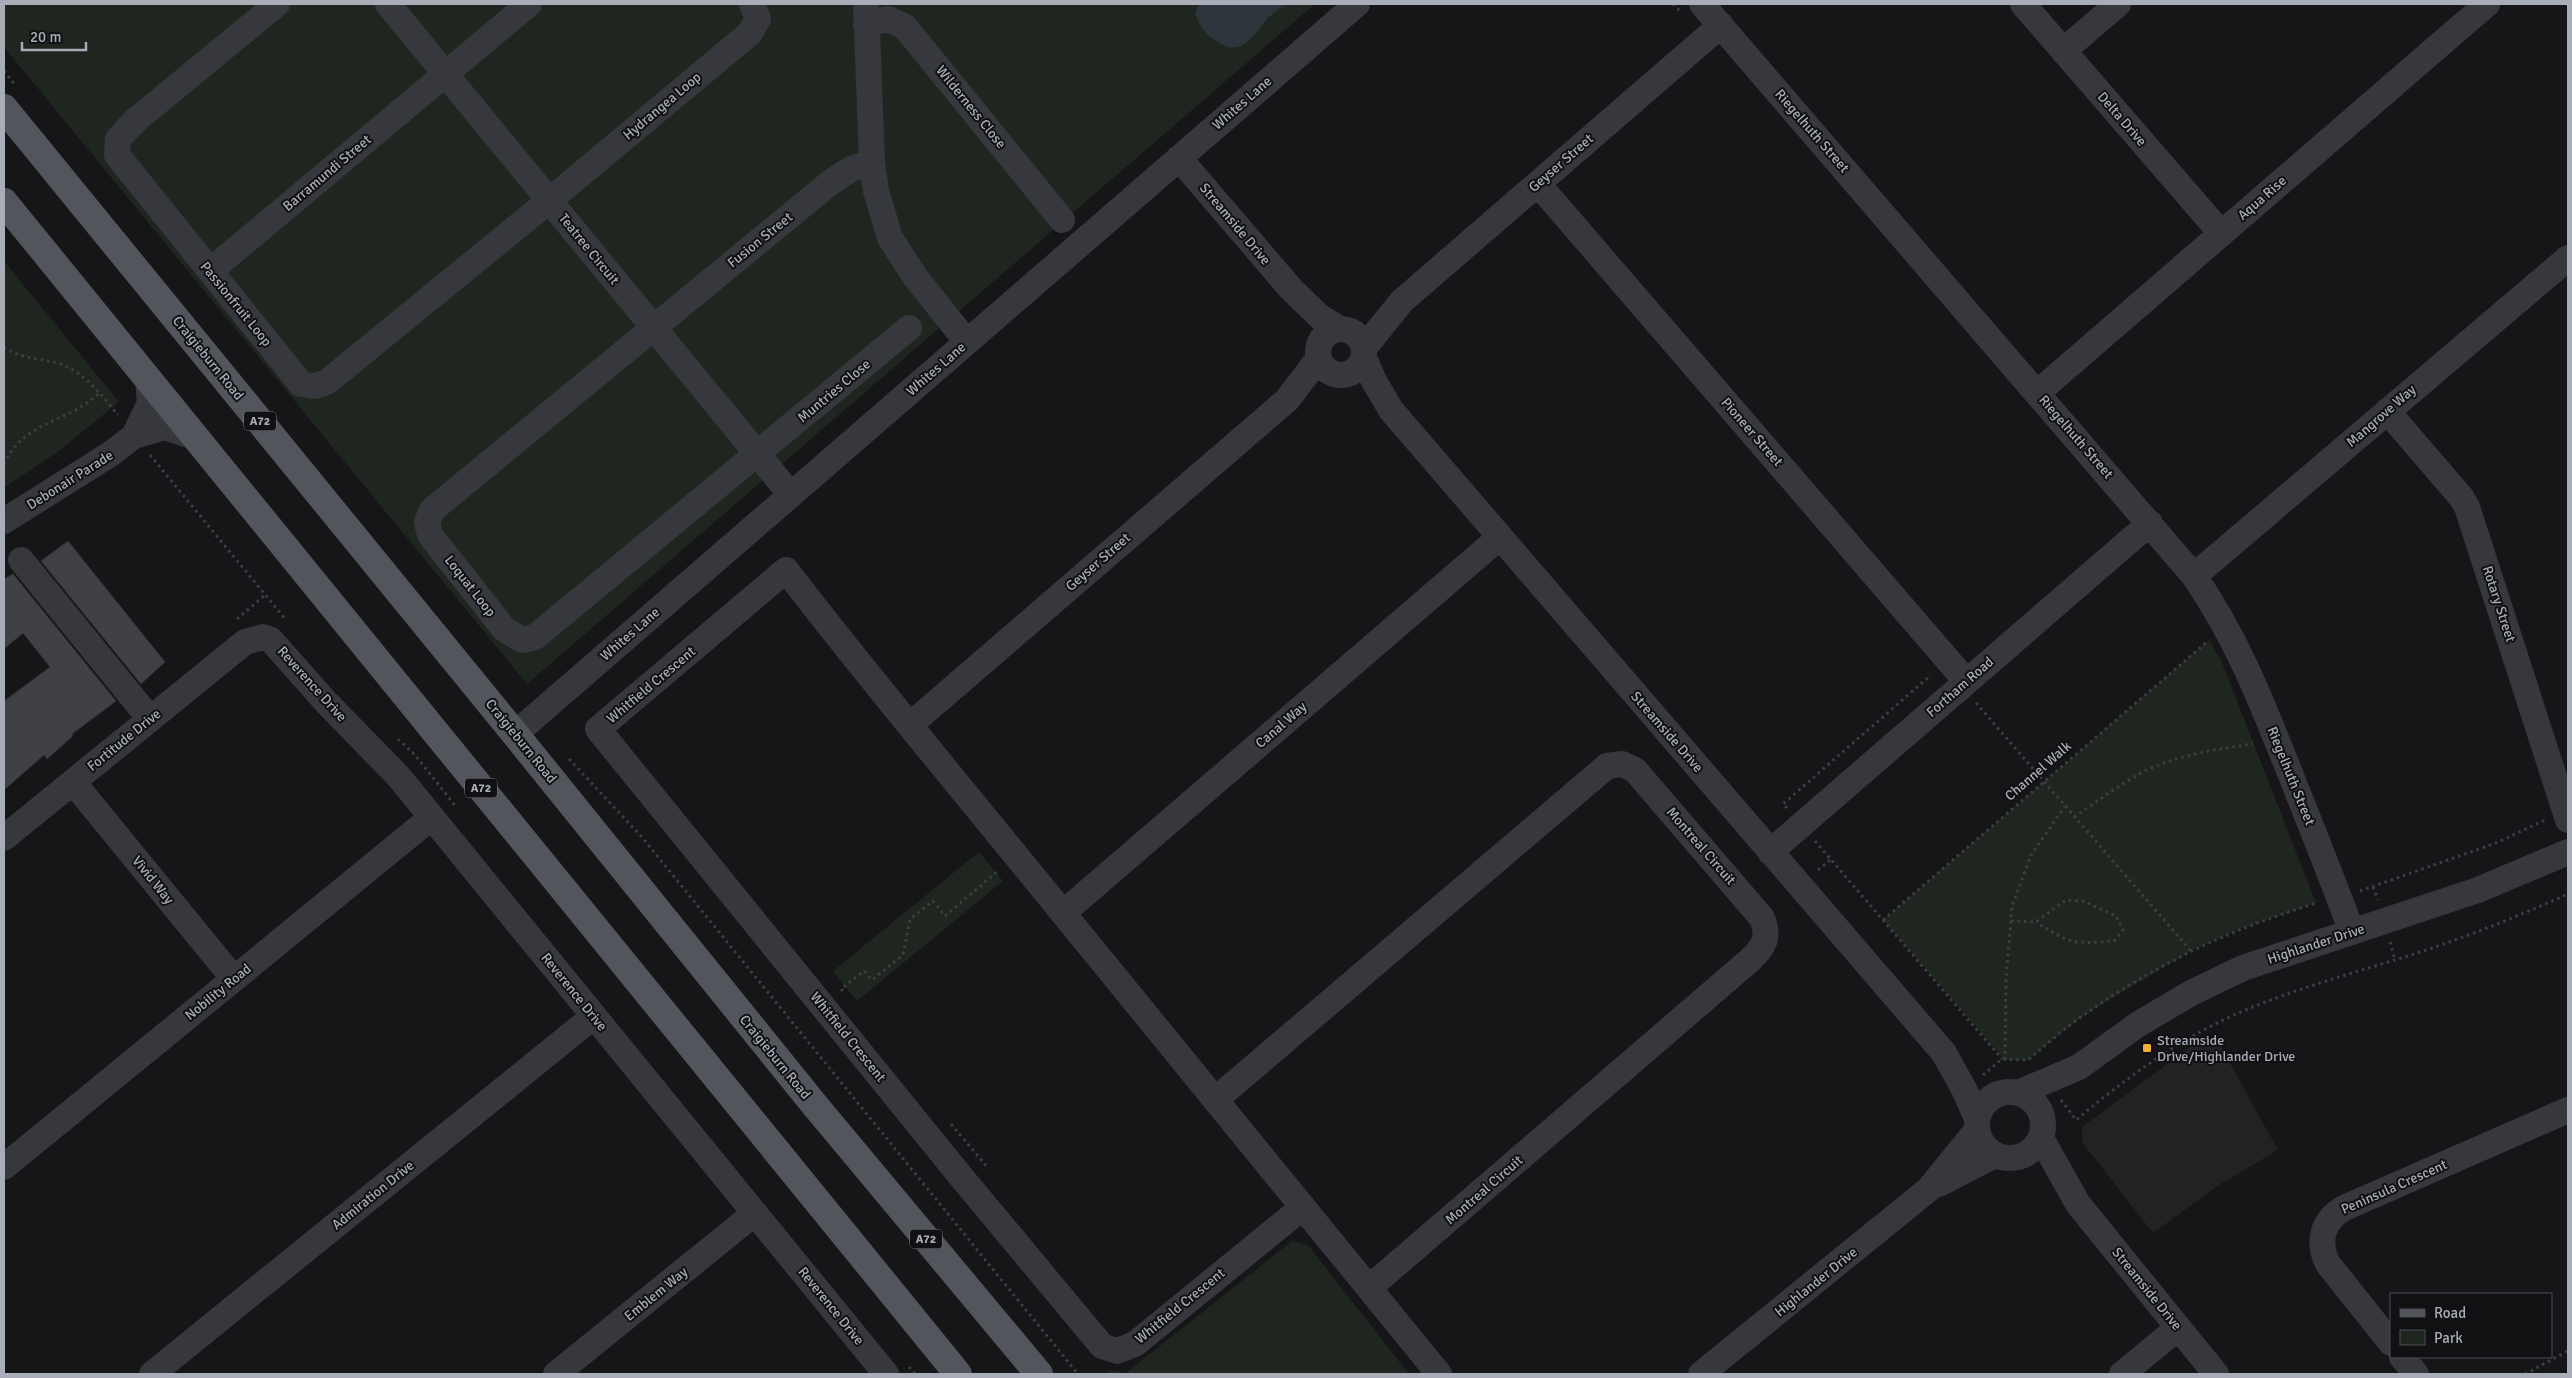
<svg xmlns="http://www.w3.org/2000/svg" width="2572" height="1378" viewBox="0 0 2572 1378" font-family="Signika,sans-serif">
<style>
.built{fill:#222225}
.green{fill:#1e261f}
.water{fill:#2c353c}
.building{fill:#404145;stroke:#303034}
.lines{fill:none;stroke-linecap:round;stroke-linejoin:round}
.path{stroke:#3d3f44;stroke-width:3;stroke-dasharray:2.5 4;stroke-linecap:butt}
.minor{stroke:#37383d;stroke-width:26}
.major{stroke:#53555c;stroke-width:28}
.poi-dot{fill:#f2b134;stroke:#111113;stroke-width:2}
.labels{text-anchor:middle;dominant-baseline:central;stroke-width:4;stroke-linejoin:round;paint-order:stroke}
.shield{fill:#111113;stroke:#7b7e86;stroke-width:1}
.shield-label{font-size:12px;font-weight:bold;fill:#a8adb8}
.street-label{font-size:14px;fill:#a8adb8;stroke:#111113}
.poi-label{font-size:14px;fill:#a8adb8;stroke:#111113;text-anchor:start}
</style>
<rect width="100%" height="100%" fill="#161618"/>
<path class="built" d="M2217 1040 2278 1150 2219 1185 2153 1233 2082 1142V1127L2192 1046Z"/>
<path class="green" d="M4 4H1315L527 684 4 47Z
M4 261 119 402 56 453 4 488Z
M2209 640 2221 660 2316 903 2242 928 2191 951 2083 1016 2028 1060H2005L1883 920Z
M979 852 1003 881 857 1001 833 971Z
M1292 1241 1308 1245 1409 1374H1109V1370L1126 1373Z"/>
<path class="water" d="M1199 4H1287C1281 8 1273 13 1268 18 1252 36 1242 59 1216 41 1205 33 1199 26 1195 13Z"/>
<path class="building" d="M68 541 165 662 141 684 41 561Z
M13 574 116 701 72 734 73 736 47 759 44 755 4 790V701L50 667 23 633 4 649V579Z"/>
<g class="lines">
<path class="path" d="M1673 4 1679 10
M4 71 16 86
M4 347C21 360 44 358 63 365 86 374 103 397 118 415
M150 455 286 620
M4 464C23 421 70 422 99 393
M237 619 265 595
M1976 703 2191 951
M398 739 415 755 457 808
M569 759 641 836 1078 1374
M1787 808 1783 804 1931 675
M2074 817C2098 801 2120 784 2145 771 2179 755 2217 749 2253 744
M1815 841 2002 1059
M1818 870 1831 859
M2373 887 2378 900
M2360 891 2496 843 2545 820
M1883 920 2207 642
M2011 921 2036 922 2066 900 2083 901 2116 916 2123 930 2114 941C2073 944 2070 944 2036 922
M2390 942 2395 960
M843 991 841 989 864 971 872 980 903 955 910 919 933 901 945 916 998 871
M2005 1060 2006 979 2012 906 2031 855 2065 806
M1983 1075 2002 1059 2028 1060C2046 1045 2064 1028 2084 1015 2155 964 2234 928 2317 903
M2061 1100 2076 1120C2119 1084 2163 1051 2213 1025 2271 996 2333 979 2395 960 2454 942 2512 919 2568 894
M951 1124 989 1169
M909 1367 915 1374
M2525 1374 2568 1351"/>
<path class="minor" d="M277 4 136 120 118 139 117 155 301 384 315 386 327 382 550 200 750 33 758 19 752 4
M388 4 791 495
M866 4 872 162 876 191 890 238 916 278 967 342
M1702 4 2194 576C2237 638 2262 703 2290 773 2311 826 2332 878 2352 932
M2023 4 2221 233
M866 24 888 19 905 27 1062 220
M2063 51 2118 4
M1179 158 1291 289 1320 317 1340 329
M872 162 851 169 831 182 432 510 427 522 430 535 504 629 522 640 535 637 909 328
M1538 184 1966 681
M210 271 529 4
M1318 352a23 23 0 1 1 46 0a23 23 0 1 1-46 0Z
M1364 348 1402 301 1721 25
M1364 358 1374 381 1391 410 1944 1053 1965 1091 1977 1119
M2037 393 2487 4
M2387 411 2461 497 2467 507 2568 820
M134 436 150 403 148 379
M4 521 112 453 134 436 165 427 195 437
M21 560 150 719
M2194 576 2568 258
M910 725 1287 400 1319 358
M515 734 1357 4
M73 782 234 979
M4 838 245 642 263 637 271 640 325 701 399 777 886 1374
M1770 852 2150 523
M1063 913 1500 537
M1977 1125a33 33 0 1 1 66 0a33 33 0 1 1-66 0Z
M2018 1093 2079 1067 2137 1025 2191 993 2243 968 2478 890 2568 852
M1215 1100 1607 766 1622 764 1635 770 1762 918C1770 937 1764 947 1750 960L1369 1288
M2041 1138 2078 1204 2216 1374
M4 1167 432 817
M1939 1184 1995 1155
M1303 1207 1135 1344 1117 1351 1102 1346 958 1173 598 729 786 570C861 668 940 762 1018 858 1158 1030 1299 1202 1439 1374
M2391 1343 2328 1264C2317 1242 2322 1221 2344 1208L2568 1110
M2402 1357 2416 1374
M152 1374 594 1016
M556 1374 755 1213
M1701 1374 1929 1189 1977 1130
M2122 1374 2178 1328"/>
<path class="major" d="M4 108 515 734 813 1103 1039 1374
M4 202 958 1374"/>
</g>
<rect class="poi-dot" x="2142" y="1043" width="10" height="10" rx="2.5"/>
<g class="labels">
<g class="shield">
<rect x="244" y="411.5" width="32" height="19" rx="4"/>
<rect x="465" y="778.5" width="32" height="19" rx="4"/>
<rect x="910" y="1229.5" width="32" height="19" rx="4"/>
</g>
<g class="shield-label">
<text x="260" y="421">A72</text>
<text x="481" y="788">A72</text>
<text x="926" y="1239">A72</text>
</g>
<g class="street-label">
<text transform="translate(1242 103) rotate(-41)">Whites Lane</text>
<text transform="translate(662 106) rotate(-40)">Hydrangea Loop</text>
<text transform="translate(971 107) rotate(51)">Wilderness Close</text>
<text transform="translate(2122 119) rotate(49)">Delta Drive</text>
<text transform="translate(1812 131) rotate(49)">Riegelhuth Street</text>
<text transform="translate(1561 163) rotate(-41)">Geyser Street</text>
<text transform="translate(327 173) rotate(-40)">Barramundi Street</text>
<text transform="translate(2262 198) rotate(-41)">Aqua Rise</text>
<text transform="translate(1235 224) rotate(50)">Streamside Drive</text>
<text transform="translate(760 240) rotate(-39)">Fusion Street</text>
<text transform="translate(589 249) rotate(51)">Teatree Circuit</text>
<text transform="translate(236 304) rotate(51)">Passionfruit Loop</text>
<text transform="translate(208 358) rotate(51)">Craigieburn Road</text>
<text transform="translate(936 369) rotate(-41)">Whites Lane</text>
<text transform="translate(834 391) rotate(-40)">Muntries Close</text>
<text transform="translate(2381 416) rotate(-41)">Mangrove Way</text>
<text transform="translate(1752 432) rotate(49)">Pioneer Street</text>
<text transform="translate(2076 437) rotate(49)">Riegelhuth Street</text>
<text transform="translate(70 480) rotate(-32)">Debonair Parade</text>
<text transform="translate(1098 562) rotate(-41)">Geyser Street</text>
<text transform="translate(470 586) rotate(52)">Loquat Loop</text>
<text transform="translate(2499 604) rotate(72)">Rotary Street</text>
<text transform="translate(630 634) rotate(-41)">Whites Lane</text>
<text transform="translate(312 684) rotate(48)">Reverence Drive</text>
<text transform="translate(651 685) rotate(-40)">Whitfield Crescent</text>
<text transform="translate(1960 687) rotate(-41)">Fortham Road</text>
<text transform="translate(1281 725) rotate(-41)">Canal Way</text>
<text transform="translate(1667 732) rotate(49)">Streamside Drive</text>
<text transform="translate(124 740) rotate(-39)">Fortitude Drive</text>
<text transform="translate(521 741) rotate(51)">Craigieburn Road</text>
<text transform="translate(2038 771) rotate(-41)">Channel Walk</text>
<text transform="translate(2291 776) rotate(68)">Riegelhuth Street</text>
<text transform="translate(1701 846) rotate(49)">Montreal Circuit</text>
<text transform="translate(153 880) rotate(51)">Vivid Way</text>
<text transform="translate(2316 944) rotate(-18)">Highlander Drive</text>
<text transform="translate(218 992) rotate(-39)">Nobility Road</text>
<text transform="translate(574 992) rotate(51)">Reverence Drive</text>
<text transform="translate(848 1037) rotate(51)">Whitfield Crescent</text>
<text transform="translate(775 1057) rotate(51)">Craigieburn Road</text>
<text transform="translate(2394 1187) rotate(-24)">Peninsula Crescent</text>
<text transform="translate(1484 1190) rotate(-41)">Montreal Circuit</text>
<text transform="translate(373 1195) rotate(-39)">Admiration Drive</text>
<text transform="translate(1816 1282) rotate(-39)">Highlander Drive</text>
<text transform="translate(2147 1289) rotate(51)">Streamside Drive</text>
<text transform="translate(656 1294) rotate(-39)">Emblem Way</text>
<text transform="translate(831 1306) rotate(51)">Reverence Drive</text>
<text transform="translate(1180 1306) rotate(-39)">Whitfield Crescent</text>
</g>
<g class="poi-label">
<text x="2157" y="1040">Streamside<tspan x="2157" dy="16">Drive/Highlander Drive</tspan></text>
</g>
</g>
<rect width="2572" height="1378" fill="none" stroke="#a8adb8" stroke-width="10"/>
<rect x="2390" y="1293" width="162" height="65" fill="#111113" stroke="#4d4f55"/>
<rect x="2400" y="1309" width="25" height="8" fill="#53555c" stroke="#4d4f55"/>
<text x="2434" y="1318" font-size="15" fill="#a8adb8">Road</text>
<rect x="2400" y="1330" width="25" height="15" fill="#1e261f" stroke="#4d4f55"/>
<text x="2434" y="1343" font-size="15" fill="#a8adb8">Park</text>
<path d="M22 42v8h64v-8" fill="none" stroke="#a8adb8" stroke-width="2.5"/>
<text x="30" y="42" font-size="15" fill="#a8adb8" stroke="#111113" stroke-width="4" paint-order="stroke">20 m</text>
</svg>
